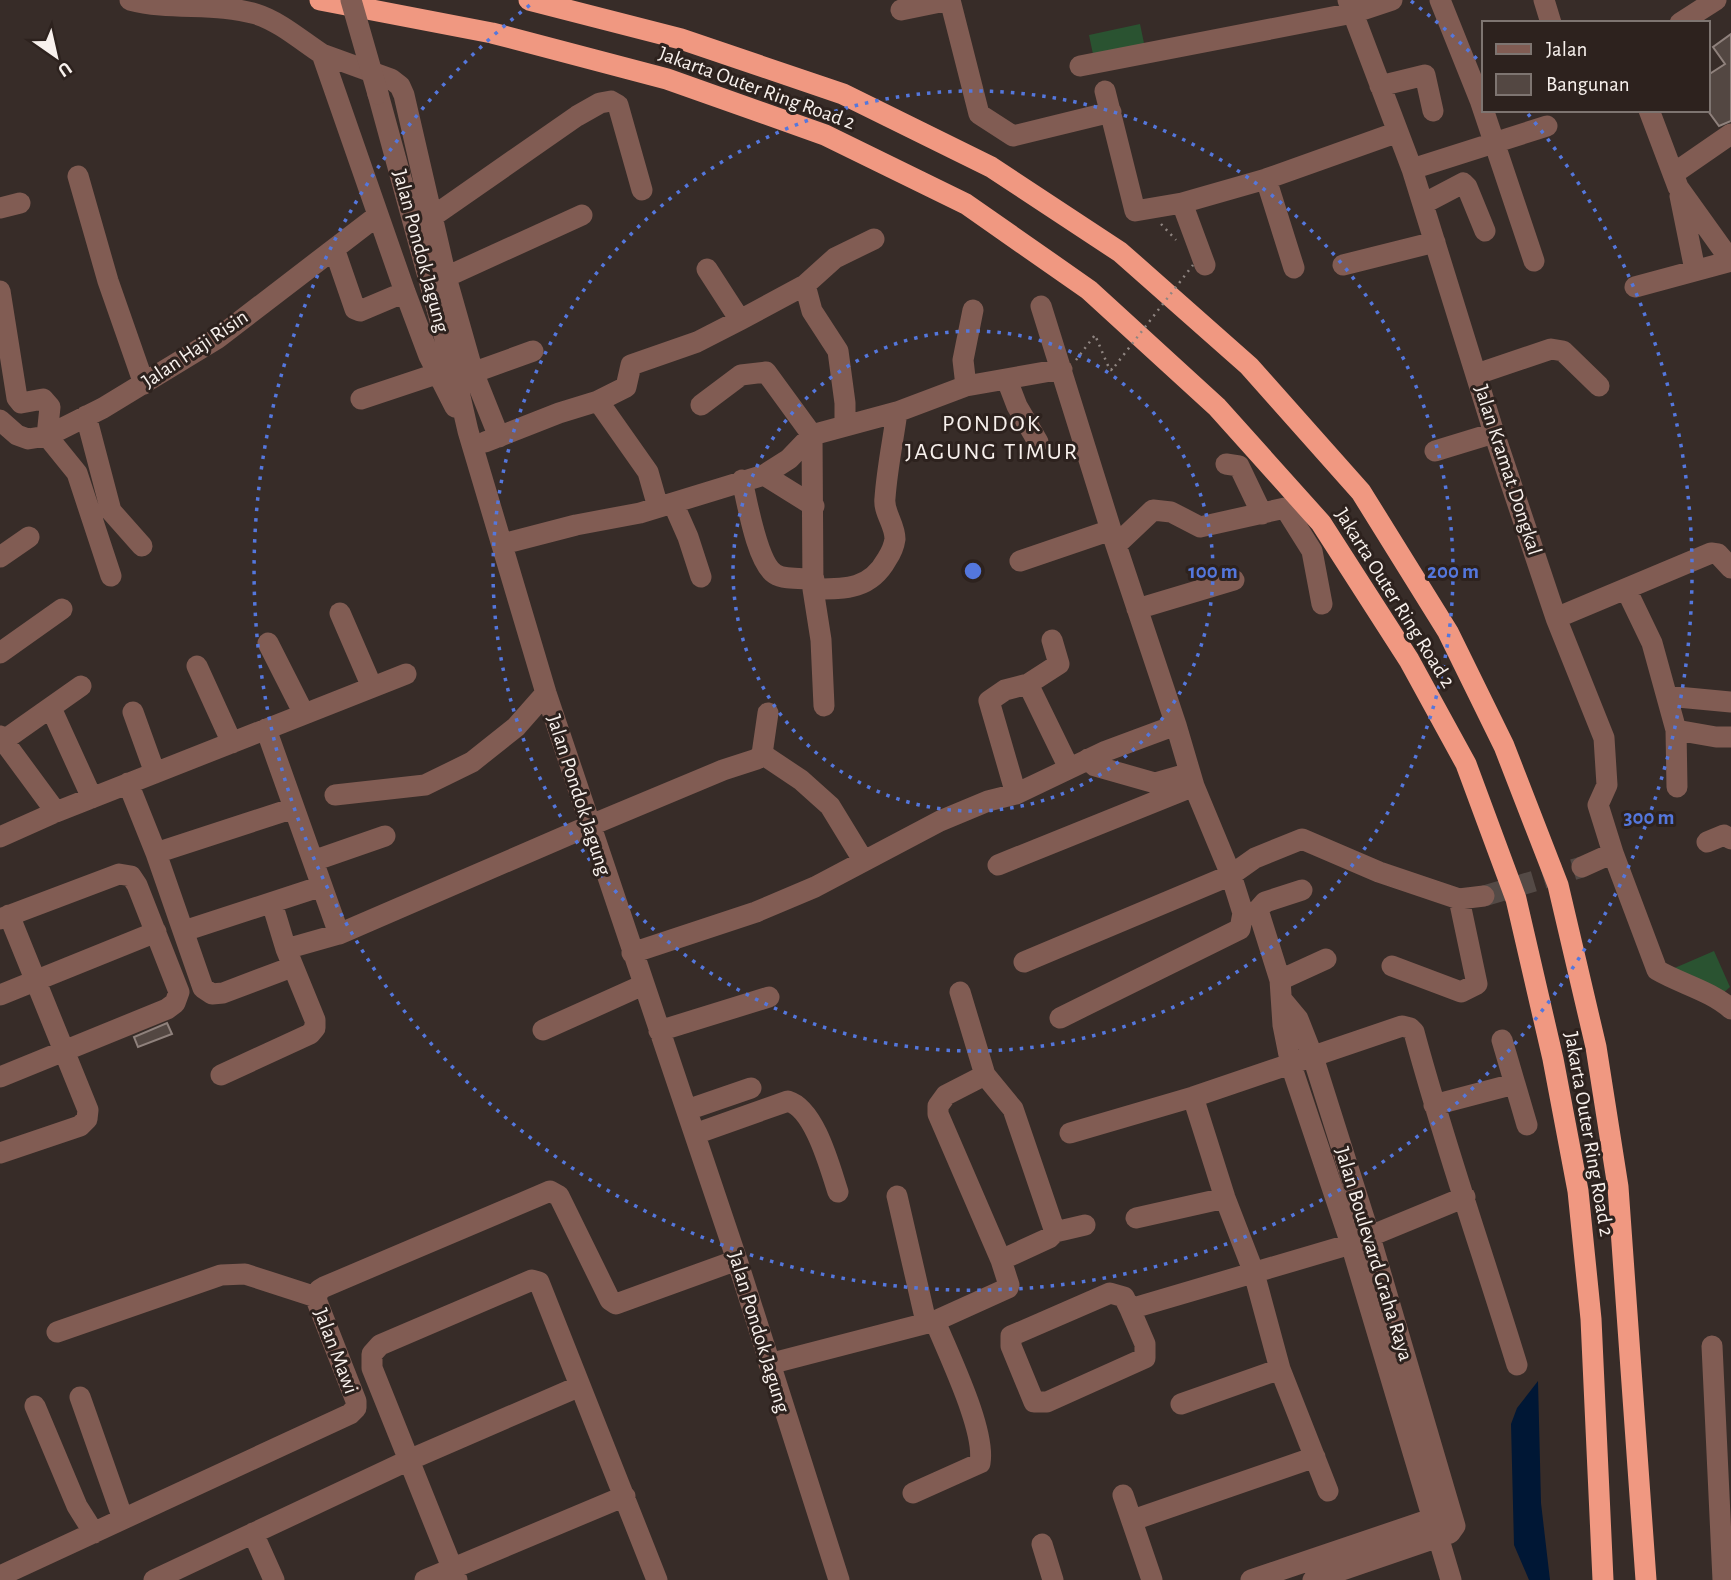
<svg xmlns="http://www.w3.org/2000/svg" width="1731" height="1580" viewBox="0 0 1731 1580" font-family="'Alegreya Sans',sans-serif">
<style>
.green{fill:#2a5331}
.water{fill:#001735}
.building{fill:#534742;stroke:#8f817c;stroke-width:2}
.lines{fill:none;stroke-linecap:round;stroke-linejoin:round}
.minor-tunnel{stroke:#544a46;stroke-width:21;stroke-dasharray:21 10;stroke-linecap:butt}
.path{stroke:#8f8581;stroke-width:2.5;stroke-dasharray:2 5;stroke-linecap:butt}
.minor{stroke:#815c53;stroke-width:21}
.highway{stroke:#f09881;stroke-width:21}
.path-bridge{stroke:#8f8581;stroke-width:2.5;stroke-dasharray:2 5;stroke-linecap:butt}
.minor-bridge{stroke:#815c53;stroke-width:21}
.ring{fill:none;stroke:#5477dd;stroke-width:3.5;stroke-dasharray:3.5 7}
.labels{text-anchor:middle;dominant-baseline:central;stroke-width:6;stroke-linejoin:round;paint-order:stroke}
.street-label{font-size:21px;fill:#f8f1ed;stroke:#2d221e}
.quarter-label{font-size:24px;letter-spacing:2px;fill:#f8f1ed;stroke:#2d221e}
.centre{fill:#5477dd;stroke:#2d221e;stroke-width:3.5}
.ring-label{font-size:21px;text-anchor:middle;font-weight:bold;fill:#5477dd;stroke:#2d221e;stroke-width:6;stroke-linejoin:round;paint-order:stroke}
</style>
<rect width="100%" height="100%" fill="#372c28"/>
<path class="green" d="M1140 24 1145 48 1094 59 1089 35Z
M1714 951 1730 987 1721 995 1670 970Z"/>
<path class="water" d="M1538 1381 1541 1503 1550 1580H1529L1514 1545 1511 1424 1517 1408Z"/>
<path class="building" d="M1731 34V121L1719 126 1708 111V75L1725 64 1713 47Z
M167 1023 172 1034 138 1047 134 1037Z"/>
<g class="lines">
<path class="minor-tunnel" d="M1484 896 1582 867"/>
<path class="path" d="M1161 224 1176 240
M1076 360 1095 335 1109 368 1111 370 1115 366"/>
<path class="minor" d="M130 0C171 11 215 2 256 14 279 21 302 41 322 54
M950 0 979 114 1013 136 1111 112
M1348 0 1412 169 1494 433 1556 618 1604 738 1607 785 1598 805 1613 853 1582 867
M1440 0 1480 100 1534 261
M1544 0 1551 23
M901 10 950 0
M1680 23 1716 0
M1080 66 1353 13 1392 0
M1380 86 1425 75 1433 111
M1105 91 1135 211 1182 203 1266 179 1398 132
M378 94 456 379 468 431 546 693 737 1260 839 1580
M1412 169 1547 126
M1673 174 1731 134
M78 176 108 281 144 384
M1266 179 1294 268
M1680 196 1695 270
M1182 203 1205 265
M1423 204 1463 183 1467 187 1485 231
M0 208 20 203
M432 217 577 116 600 103 611 101 618 105 642 190
M336 254 355 309 360 311 405 292
M1343 265 1435 242
M707 269 740 320
M446 277 582 215
M805 285 812 311 838 351 845 403V425
M1635 287 1731 261 1678 187 1649 110
M0 291 17 398 21 403 43 399 50 407 47 436 77 473 111 576
M1041 306 1111 530 1176 725 1194 786 1231 875 1243 913 1240 929 1060 1018
M1477 374 1551 349 1563 351 1599 386
M461 377 533 351
M1007 380 1017 406 1038 442
M966 386 963 360 973 310
M361 399 451 369
M598 401 648 472 658 507
M701 405 741 375 766 372 812 435 813 589 821 640 824 706
M455 407 429 356 405 292 322 54 391 79 400 86 404 95 446 277 473 372 499 437
M86 416 111 511 142 546
M0 420 17 435 28 439 47 436 103 408 218 338 377 216
M485 442 559 413 598 401 626 387 631 365 697 342 740 320 805 285 835 258 874 239
M1435 451 1494 433
M1226 464 1239 466 1262 514
M764 475 814 506
M742 480C747 501 757 563 775 574 784 580 802 578 814 579
M673 503 688 537 701 577
M503 544 576 525 640 513 764 475 789 459 812 435 897 412 966 386 1062 369
M1116 545 1153 510 1171 512 1200 527 1285 508 1312 551 1322 604
M0 557 29 537
M1020 561 1111 530
M813 589C845 589 870 590 887 559 891 553 894 546 895 539 895 524 883 512 885 498 887 469 893 441 897 412
M1626 589 1652 643 1676 730 1677 787
M1137 609 1234 580
M340 613 372 687
M1556 618 1711 553 1718 554 1731 568
M268 643 304 714
M0 653 62 609
M197 666 232 743
M1028 684 1059 664 1052 640
M1667 696 1731 702
M51 708 92 798
M133 712 155 773
M266 729 339 934
M1676 730 1716 737H1731
M0 736 56 812
M3 741 81 686
M762 754 801 780 830 806 863 860
M1088 759 1095 766 1155 783 1190 773
M128 783 156 853 203 988 212 994 223 993 292 967
M1016 794 989 701 1005 690 1028 684 1069 768
M335 795 425 785 472 762 516 727 546 693
M0 837 56 812 406 674
M1707 842 1724 835 1731 839
M156 853 294 808
M1613 853 1657 970C1681 984 1711 991 1731 1009
M313 861 385 836
M998 865 1194 786
M1302 890 1265 902 1258 910 1280 980 1283 1025 1291 1065 1351 1244 1451 1580
M0 919 119 874 131 876 137 885 179 992 175 1003 167 1009 0 1077
M184 931 322 886
M286 949 339 934 589 826 723 770 757 759 762 754 768 713
M632 953 756 912 815 887 940 821 988 801 1016 794 1106 751 1176 725
M1024 962 1231 875 1255 858 1302 839 1379 872 1459 899 1484 896
M1392 966 1461 992 1477 984 1459 899
M1280 980 1326 959
M960 992 985 1075
M0 995 156 932
M1283 1001 1298 1019 1313 1057 1370 1237 1455 1526 1450 1533 1313 1580
M543 1030 643 985
M659 1031 769 997
M1502 1040 1527 1125
M221 1075 310 1034 315 1028V1020L286 949 272 903
M1193 1097 1225 1198 1254 1273 1280 1369 1328 1491
M1434 1105 1514 1084
M687 1110 751 1088
M1070 1133 1193 1097 1402 1026 1410 1028 1414 1032C1444 1144 1483 1254 1517 1365
M695 1134 788 1101C815 1109 830 1168 838 1192
M0 1153 80 1126 87 1119 88 1110 9 915
M897 1196 926 1322
M1136 1218 1225 1198
M1055 1232 1085 1225
M1130 1309 1124 1297 1110 1293 1011 1336V1346L1034 1402H1047L1145 1358V1344L1130 1309 1351 1244 1465 1197
M57 1332 221 1275 245 1274 316 1297
M1712 1346 1723 1580
M769 1364 935 1321 1008 1288 1009 1285 1001 1260 938 1114V1106L946 1095 985 1075 1013 1109 1055 1232 1049 1238 1001 1260
M80 1397 123 1519
M1181 1404 1280 1369
M35 1406 77 1506 94 1533
M913 1493 980 1463C986 1430 948 1354 935 1321
M1123 1495 1152 1580
M1133 1520 1315 1457
M253 1533 274 1580
M1042 1544 1053 1580
M0 1576 350 1414 356 1408V1401L316 1299 319 1290 324 1287 550 1191 559 1196 610 1300 616 1304 737 1260
M154 1580 409 1460 580 1386
M425 1580 625 1496
M457 1580 372 1368V1354L380 1345 532 1280 539 1282 657 1580
M1251 1580 1443 1515"/>
<path class="highway" d="M320 0 492 33 667 79 825 135 966 204 1089 290 1217 407 1321 523 1409 660 1466 764 1516 899 1553 1059 1578 1191 1591 1319 1603 1580
M529 0 681 39 843 94 991 167 1120 252 1249 366 1361 492 1448 632 1504 746 1558 885 1596 1047 1618 1187 1646 1580"/>
<path class="path-bridge" d="M1115 366 1193 265"/>
<path class="minor-bridge" d="M351 0 378 94"/>
</g>
<g class="ring">
<circle cx="973" cy="571" r="240"/>
<circle cx="973" cy="571" r="480"/>
<path d="M1411 1A719 719 0 0 1 1481 63M1528 114A719 719 0 1 1 535 1"/>
</g>
<g class="labels">
<g class="street-label">
<text transform="translate(757 88) rotate(20)">Jakarta Outer Ring Road 2</text>
<text transform="translate(421 251) rotate(75)">Jalan Pondok Jagung</text>
<text transform="translate(195 349) rotate(-34)">Jalan Haji Risin</text>
<text transform="translate(1508 470) rotate(72)">Jalan Kramat Dongkal</text>
<text transform="translate(1395 598) rotate(58)">Jakarta Outer Ring Road 2</text>
<text transform="translate(579 795) rotate(72)">Jalan Pondok Jagung</text>
<text transform="translate(1589 1134) rotate(80)">Jakarta Outer Ring Road 2</text>
<text transform="translate(1374 1254) rotate(73)">Jalan Boulevard Graha Raya</text>
<text transform="translate(759 1332) rotate(73)">Jalan Pondok Jagung</text>
<text transform="translate(336 1351) rotate(69)">Jalan Mawi</text>
</g>
<g class="quarter-label">
<text x="992" y="424">PONDOK<tspan x="992" dy="28">JAGUNG TIMUR</tspan></text>
</g>
</g>
<circle cx="973" cy="571" r="10" class="centre"/>
<g class="ring-label">
<text x="1213" y="578">100 m</text>
<text x="1453" y="578">200 m</text>
<text x="1649" y="824">300 m</text>
</g>
<rect x="1482" y="21" width="228" height="91" fill="#2d221e" stroke="#7e7571" stroke-width="2"/>
<rect x="1496" y="44" width="35" height="10" fill="#815c53" stroke="#7e7571" stroke-width="2"/>
<text x="1546" y="56" font-size="21" fill="#f8f1ed">Jalan</text>
<rect x="1496" y="74" width="35" height="21" fill="#534742" stroke="#7e7571" stroke-width="2"/>
<text x="1546" y="91" font-size="21" fill="#f8f1ed">Bangunan</text>
<g transform="translate(56 56) rotate(146)" stroke="#2d221e" stroke-width="5" paint-order="stroke">
<path d="M0-5L12 26L0 18L-12 26Z" fill="#f8f1ed"/>
<text y="-10" font-size="19" font-weight="bold" text-anchor="middle" fill="#f8f1ed">U</text>
</g>
</svg>
